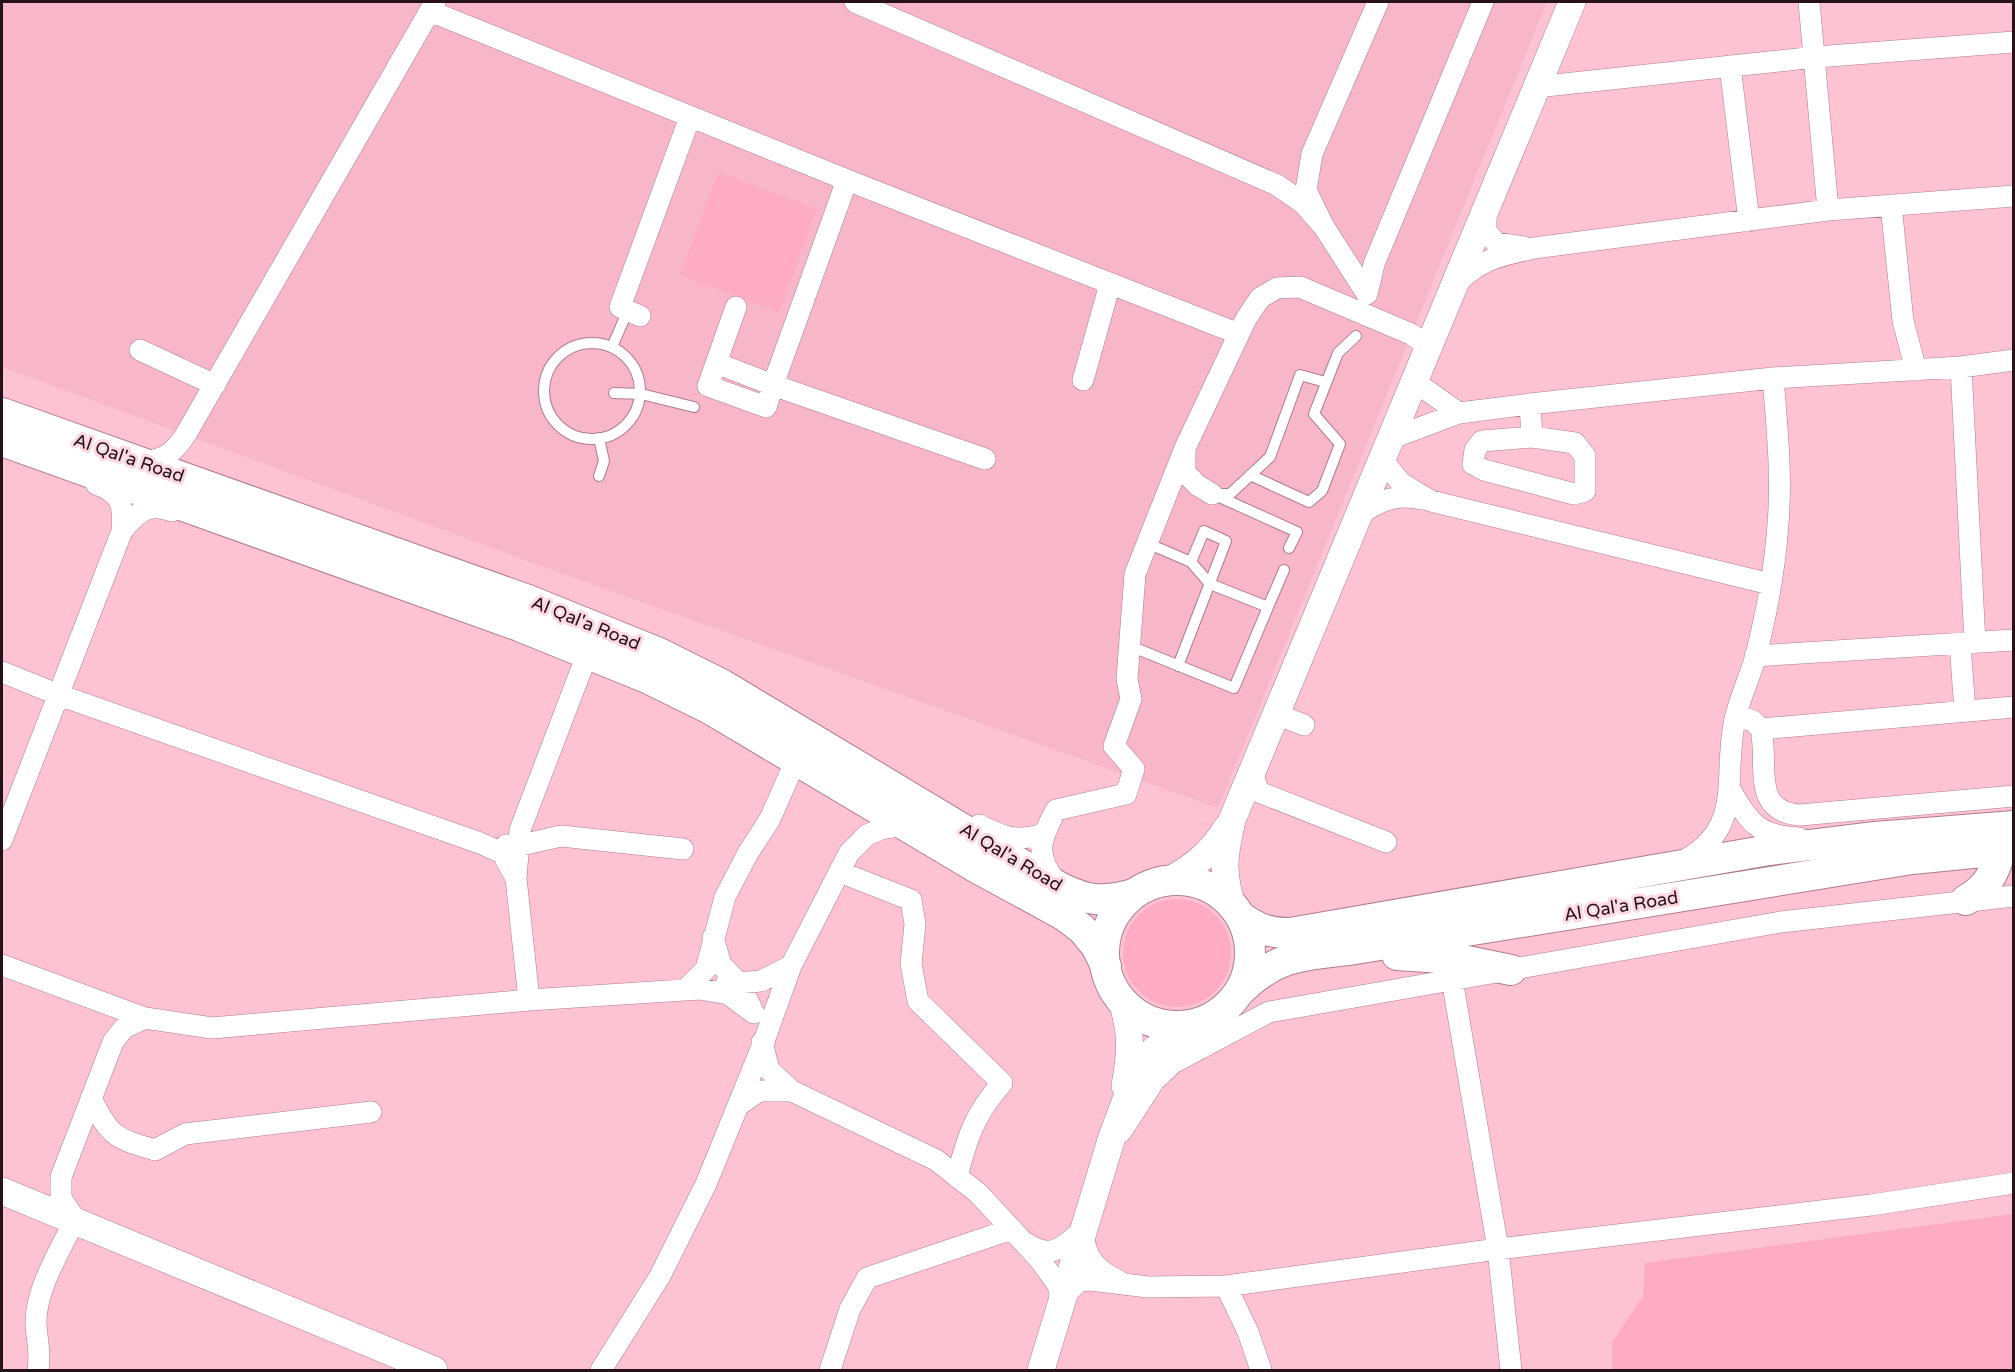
<svg xmlns="http://www.w3.org/2000/svg" width="2015" height="1372" viewBox="0 0 2015 1372" font-family="'Varela Round',sans-serif">
<style>
.built{fill:#f8b6c9}
.green{fill:#fdacc3}
.lines{fill:none;stroke-linecap:round;stroke-linejoin:round}
.service-casing{stroke:#b17b8a;stroke-width:12}
.minor-casing{stroke:#b17b8a;stroke-width:22}
.tertiary-casing{stroke:#b17b8a;stroke-width:28}
.secondary-casing{stroke:#b17b8a;stroke-width:32}
.service{stroke:#fff;stroke-width:10}
.minor{stroke:#fff;stroke-width:21}
.tertiary{stroke:#fff;stroke-width:27}
.secondary{stroke:#fff;stroke-width:30}
.labels{text-anchor:middle;dominant-baseline:central;stroke-width:6;stroke-linejoin:round;paint-order:stroke}
.street-label{font-size:18px;fill:#261118;stroke:#fcd8e1}
</style>
<rect width="100%" height="100%" fill="#fec3d3"/>
<path class="built" d="M2 2H1547L1218 808 544 567 2 367Z"/>
<path class="green" d="M718 172 817 209 779 312 680 275Z
M1123 953a54 54 0 1 1 108 0a54 54 0 1 1-108 0Z
M2013 1214V1370H1612V1342L1643 1296 1645 1263Z"/>
<g class="lines">
<defs>
<path id="service" d="M544 391a48 48 0 1 1 96 0a48 48 0 1 1-96 0Z
M612 347 628 310
M614 393 641 394 694 407
M599 438 604 461 599 476
M1250 475 1309 502 1322 491 1340 444 1314 414 1338 353 1356 336
M1212 494H1230L1270 457 1300 375 1325 382
M1215 495 1297 532 1289 548
M1147 543 1191 562 1204 531 1226 541 1178 666
M1191 562 1210 584 1268 607 1284 570
M1130 646 1234 688 1268 607"/>
<path id="minor" d="M855 2 1277 185 1303 203 1324 227 1306 190 1312 154 1378 2
M1809 2 1828 210
M430 11 847 180 773 385 716 363
M1730 66 1749 221
M1536 87 1816 57 2014 42
M847 180 1239 334
M1891 205 1903 321 1916 370
M1486 210V231L1496 243 1524 247
M1324 227 1367 294 1374 264 1483 2
M1457 283C1482 258 1500 256 1534 248L1828 210 2014 196
M736 307 708 386 766 407 773 385 985 459
M640 316 620 307 690 117
M140 350 215 385
M1083 380 1110 284
M1415 382 1459 413
M1530 404 1532 437 1482 441 1475 450 1473 464 1484 470 1574 494 1585 491V456L1575 443 1532 437
M1390 439 1459 413 1530 404 1773 378 1961 367
M1185 451V472L1197 485 1212 494
M1381 458 1401 483 1431 501 1770 584
M142 463C166 458 172 455 186 434L435 2
M96 484C122 493 124 506 122 531
M1358 515C1380 501 1395 493 1422 499
M1975 643 1961 367 2014 360
M1960 644 1965 711
M1755 656 2014 640
M2 672 59 695 480 843 502 853 516 878
M1276 714 1304 725
M1736 715 1753 721 1761 729C1769 764 1750 811 1800 815L2014 796
M1761 729 2014 707
M1255 765 1254 779 1259 792 1386 842
M1729 788C1749 821 1756 836 1799 838
M979 825C1005 838 1015 842 1044 834
M2 840 122 531C137 512 148 502 172 511
M506 845 517 846 561 836 683 849
M1685 860C1747 826 1721 773 1736 715 1741 696 1749 678 1755 659 1766 616 1775 568 1778 524 1782 475 1777 427 1773 378
M840 872 911 900 915 924 911 964 918 1001 1002 1083C975 1114 967 1137 957 1177
M1057 883C1034 855 1040 840 1056 810L1126 794 1134 769 1114 746 1131 699 1127 679 1135 574 1185 448 1246 319 1260 298 1277 288 1300 287 1411 334 1430 347
M713 937 721 965 738 982 751 1007
M2 965 145 1018 212 1028 529 1000 700 989 728 994 754 1013
M1452 979 1498 1249 1511 1370
M726 984 761 981 791 966
M685 990 706 969 725 897 748 853 770 819 796 760
M529 1000 516 878 520 830 588 652
M762 1042 769 1070 792 1091 936 1160 978 1193 1040 1260 1058 1285 1061 1299
M91 1098C110 1137 115 1138 155 1150L185 1134 371 1112
M739 1105 759 1091H792
M1121 1132 1154 1081 1173 1063 1269 1012 1781 922 2014 896
M1026 1243C1052 1260 1061 1248 1082 1231 1087 1259 1093 1268 1119 1281
M1226 1286 1248 1332 1261 1370
M1062 1298 1079 1281 1090 1280 1148 1287 1226 1286 1498 1249 1871 1205 2014 1183
M38 1370C41 1350 37 1343 36 1324 35 1289 61 1250 75 1219L61 1198V1177L113 1042 124 1028 145 1018
M601 1370 660 1276 706 1184 763 1044 791 966 849 853 867 835 881 829 905 825
M830 1370 850 1309 867 1278 1012 1229"/>
<path id="tertiary" d="M1166 882C1193 868 1210 854 1226 829
M1233 908C1221 873 1224 855 1232 820L1572 2
M1122 1001C1132 1033 1131 1053 1125 1086
M2 1191 434 1370
M1041 1370 1112 1137 1136 1073 1154 1050 1195 1024"/>
<path id="secondary" d="M2 413 528 600 659 653 723 685 1061 888C1091 902 1102 902 1134 894
M2 441 519 626 647 678 710 709 977 868 1065 916 1082 929 1096 946 1106 966
M1104 953a73 73 0 1 1 146 0a73 73 0 1 1-146 0Z
M1966 900C1988 887 1994 874 2001 850
M1241 917C1258 929 1269 933 1290 933L1769 850 1875 837 2014 826
M1397 955 1457 959 1511 970
M1240 991C1275 956 1302 955 1349 950L1912 859 2014 849"/>
</defs>
<use href="#service" class="service-casing"/>
<use href="#minor" class="minor-casing"/>
<use href="#tertiary" class="tertiary-casing"/>
<use href="#secondary" class="secondary-casing"/>
<use href="#service" class="service"/>
<use href="#minor" class="minor"/>
<use href="#tertiary" class="tertiary"/>
<use href="#secondary" class="secondary"/>
</g>
<g class="labels">
<g class="street-label">
<text transform="translate(129 458) rotate(19)">Al Qal'a Road</text>
<text transform="translate(586 623) rotate(22)">Al Qal'a Road</text>
<text transform="translate(1011 857) rotate(31)">Al Qal'a Road</text>
<text transform="translate(1621 906) rotate(-9)">Al Qal'a Road</text>
</g>
</g>
<rect width="2015" height="1372" fill="none" stroke="#261118" stroke-width="6"/>
</svg>
